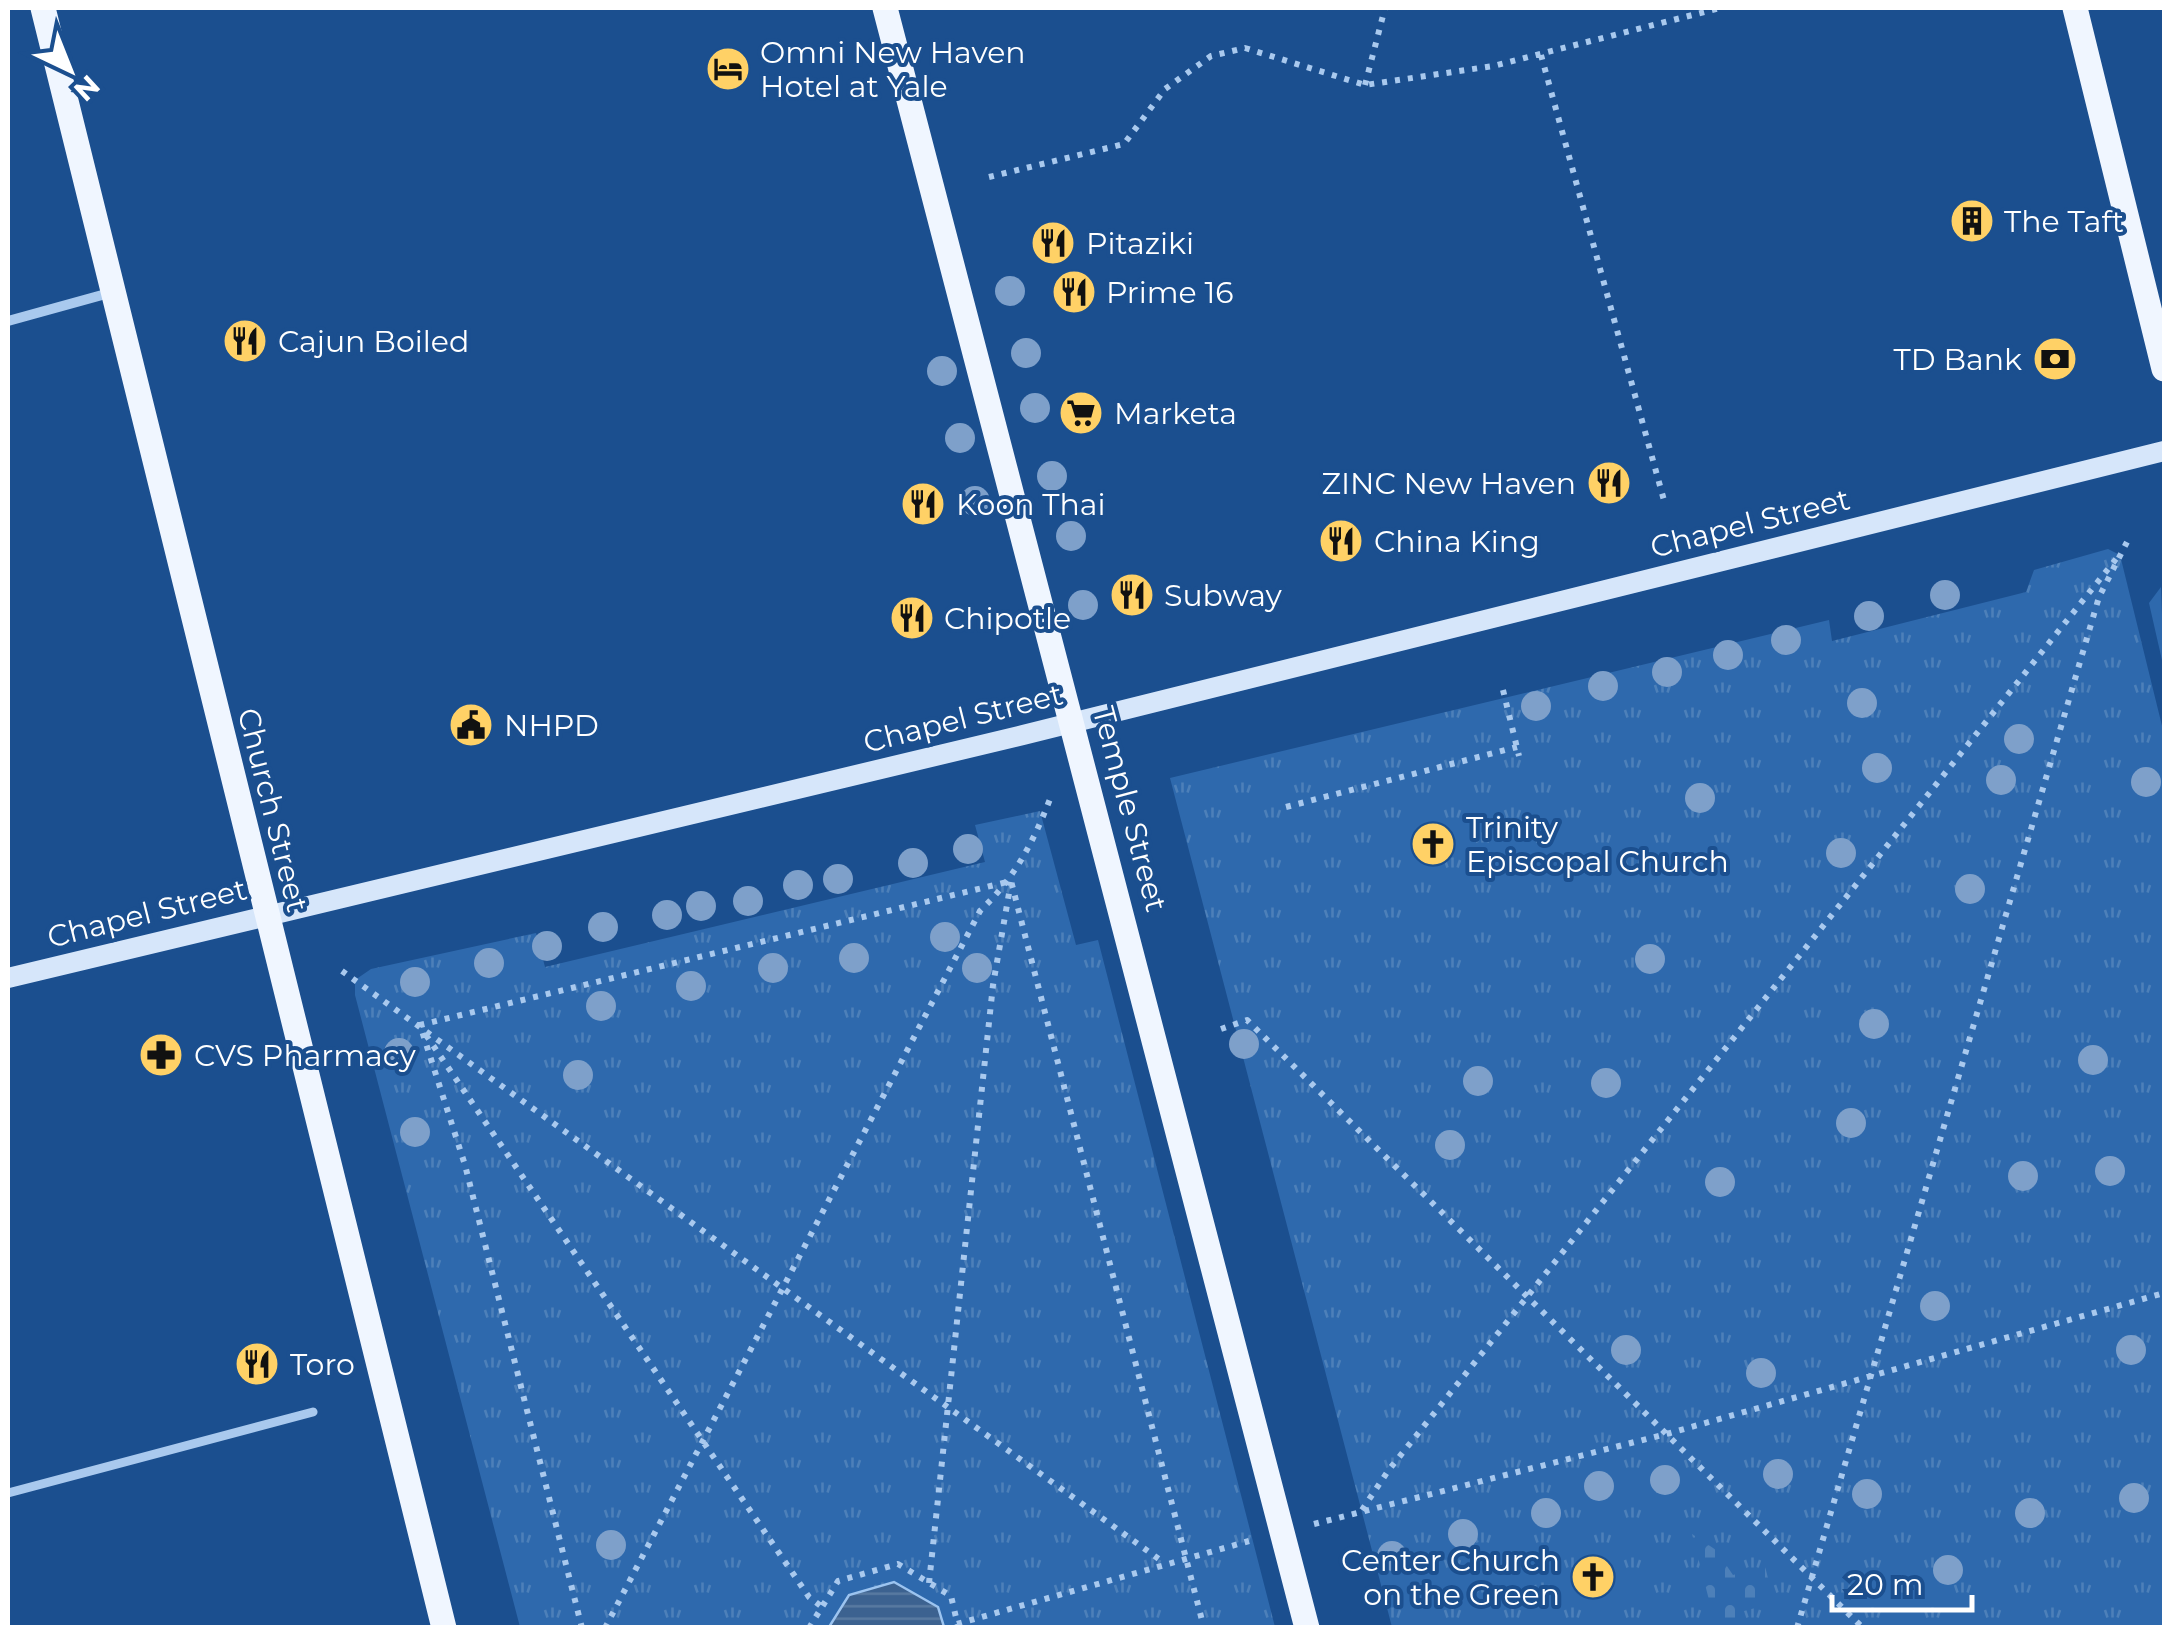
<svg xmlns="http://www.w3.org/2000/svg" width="2172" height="1635" viewBox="0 0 2172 1635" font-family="Montserrat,sans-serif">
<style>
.grass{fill:url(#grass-tufts)}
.cemetery{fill:url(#cemetery-stones)}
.water{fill:url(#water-rules);stroke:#9cc4f0;stroke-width:2.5}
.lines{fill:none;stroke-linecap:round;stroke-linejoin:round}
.path{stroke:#a9c9ee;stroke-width:6;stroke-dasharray:5 8;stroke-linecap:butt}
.pedestrian{stroke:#a9c9ee;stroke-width:9}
.minor{stroke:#a9c9ee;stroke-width:10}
.secondary{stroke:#d6e6fa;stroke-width:20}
.primary{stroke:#f0f6ff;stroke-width:25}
.tree{fill:#7ea0ca}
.labels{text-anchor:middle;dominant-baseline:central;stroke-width:8;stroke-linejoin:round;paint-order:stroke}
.poi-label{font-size:30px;fill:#fff;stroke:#1b4f8f;text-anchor:start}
.street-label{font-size:30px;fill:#fff;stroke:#1b4f8f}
</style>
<defs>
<pattern id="grass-tufts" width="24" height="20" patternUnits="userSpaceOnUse" patternTransform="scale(2.5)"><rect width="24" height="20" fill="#2e69ad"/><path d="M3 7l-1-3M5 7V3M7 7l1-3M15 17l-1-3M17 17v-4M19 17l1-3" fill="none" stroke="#4d80b9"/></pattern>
<pattern id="cemetery-stones" width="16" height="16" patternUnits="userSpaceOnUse" patternTransform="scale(2.5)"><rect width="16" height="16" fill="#2e69ad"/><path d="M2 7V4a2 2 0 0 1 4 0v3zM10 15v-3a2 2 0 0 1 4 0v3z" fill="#4d80b9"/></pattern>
<pattern id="water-rules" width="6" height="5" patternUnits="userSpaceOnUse" patternTransform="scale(2.5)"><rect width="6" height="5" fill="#3c6290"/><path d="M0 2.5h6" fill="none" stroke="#597aa1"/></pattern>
</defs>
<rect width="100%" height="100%" fill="#1b4f8f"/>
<path class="grass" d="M2108 549 2120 555 2164 734V1627H1392L1170 778 1829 620 1832 641 2026 592 2034 570Z
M2161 587 2164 669 2149 603Z
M1040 811 1076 945 1098 940 1275 1627H520L355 995V980L371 969 536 933 545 967 985 862 975 825Z"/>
<path class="cemetery" d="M1692 1534 1716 1550 1733 1575 1765 1566 1774 1603 1744 1611V1627H1716Z"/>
<path class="water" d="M894 1582 938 1607 944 1627H829L849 1595Z"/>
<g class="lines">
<path class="path" d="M1541 55 1665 504
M1365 85 1385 8
M989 177 1124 144 1165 89 1211 56 1245 48 1365 85 1493 66 1720 8
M1503 690 1519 756
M1286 807 1517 747
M342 971 1163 1562
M1221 1029 1247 1020 1863 1628
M426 1035 809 1597 822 1607
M1362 1510 1388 1471 2116 559
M1314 1524 1670 1433 2164 1293
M929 1583 993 985 1011 882
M957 1624 1249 1541
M582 1628 465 1165 420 1025 1011 881 1204 1628
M605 1628 980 911C1015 877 1032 845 1050 799
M809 1628 838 1581 898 1564 951 1596 958 1626
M1797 1628 2099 597 2129 538"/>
<path class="pedestrian" d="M8 1493 313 1412"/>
<path class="minor" d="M8 321 113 292"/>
<path class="secondary" d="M8 978 1023 735 2164 451"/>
<path class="primary" d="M43 8 444 1628
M885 8 1307 1628
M2075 8 2164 369"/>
</g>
<g class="tree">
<circle cx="1010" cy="291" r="15"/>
<circle cx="1026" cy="353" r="15"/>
<circle cx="942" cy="371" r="15"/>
<circle cx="1035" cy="408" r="15"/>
<circle cx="960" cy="438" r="15"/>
<circle cx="1052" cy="476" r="15"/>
<circle cx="975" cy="501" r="15"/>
<circle cx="1071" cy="536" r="15"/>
<circle cx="1945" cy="595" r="15"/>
<circle cx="1083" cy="605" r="15"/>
<circle cx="1869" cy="616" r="15"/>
<circle cx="1786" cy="640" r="15"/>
<circle cx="1728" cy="655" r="15"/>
<circle cx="1667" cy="672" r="15"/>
<circle cx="1603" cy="686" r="15"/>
<circle cx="1862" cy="703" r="15"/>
<circle cx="1536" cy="706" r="15"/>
<circle cx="2019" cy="739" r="15"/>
<circle cx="1877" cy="768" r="15"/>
<circle cx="2001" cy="780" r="15"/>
<circle cx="2146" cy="782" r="15"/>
<circle cx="1700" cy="798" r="15"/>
<circle cx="968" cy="849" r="15"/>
<circle cx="1841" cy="853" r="15"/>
<circle cx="913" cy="863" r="15"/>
<circle cx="838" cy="879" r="15"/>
<circle cx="798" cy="885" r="15"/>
<circle cx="1970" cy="889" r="15"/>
<circle cx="748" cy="901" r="15"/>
<circle cx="701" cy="906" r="15"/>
<circle cx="667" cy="915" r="15"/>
<circle cx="603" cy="927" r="15"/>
<circle cx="945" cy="937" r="15"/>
<circle cx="547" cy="946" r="15"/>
<circle cx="854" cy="958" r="15"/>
<circle cx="1650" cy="959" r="15"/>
<circle cx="489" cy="963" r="15"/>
<circle cx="773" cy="968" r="15"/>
<circle cx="977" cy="968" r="15"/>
<circle cx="415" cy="982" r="15"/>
<circle cx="691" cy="986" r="15"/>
<circle cx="601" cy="1006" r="15"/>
<circle cx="1874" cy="1024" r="15"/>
<circle cx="1244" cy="1044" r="15"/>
<circle cx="399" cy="1053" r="15"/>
<circle cx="2093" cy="1060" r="15"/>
<circle cx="578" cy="1075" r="15"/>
<circle cx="1478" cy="1081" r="15"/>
<circle cx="1606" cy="1083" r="15"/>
<circle cx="1851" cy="1123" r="15"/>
<circle cx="415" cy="1132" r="15"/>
<circle cx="1450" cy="1145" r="15"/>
<circle cx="2110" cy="1171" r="15"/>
<circle cx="2023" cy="1176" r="15"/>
<circle cx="1720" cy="1182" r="15"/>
<circle cx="1935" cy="1306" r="15"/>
<circle cx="1626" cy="1350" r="15"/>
<circle cx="2131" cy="1350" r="15"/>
<circle cx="1761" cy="1373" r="15"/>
<circle cx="1778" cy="1474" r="15"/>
<circle cx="1665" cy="1480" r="15"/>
<circle cx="1599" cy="1486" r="15"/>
<circle cx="1867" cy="1494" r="15"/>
<circle cx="2134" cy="1498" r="15"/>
<circle cx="1546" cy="1513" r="15"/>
<circle cx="2030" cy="1513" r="15"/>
<circle cx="1463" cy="1534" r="15"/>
<circle cx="611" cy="1545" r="15"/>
<circle cx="1392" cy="1556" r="15"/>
<circle cx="1948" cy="1570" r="15"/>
</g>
<defs>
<symbol id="hotel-disc" viewBox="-11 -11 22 22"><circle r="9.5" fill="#ffd166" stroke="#1b4f8f"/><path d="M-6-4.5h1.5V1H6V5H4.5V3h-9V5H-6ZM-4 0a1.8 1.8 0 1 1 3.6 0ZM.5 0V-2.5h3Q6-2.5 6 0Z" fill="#111"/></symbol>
<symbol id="building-disc" viewBox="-11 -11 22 22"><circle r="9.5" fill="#ffd166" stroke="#1b4f8f"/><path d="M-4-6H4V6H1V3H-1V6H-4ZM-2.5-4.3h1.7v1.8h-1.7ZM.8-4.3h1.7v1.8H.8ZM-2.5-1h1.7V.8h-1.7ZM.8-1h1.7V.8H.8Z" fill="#111"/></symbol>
<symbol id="restaurant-disc" viewBox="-11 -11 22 22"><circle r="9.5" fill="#ffd166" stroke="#1b4f8f"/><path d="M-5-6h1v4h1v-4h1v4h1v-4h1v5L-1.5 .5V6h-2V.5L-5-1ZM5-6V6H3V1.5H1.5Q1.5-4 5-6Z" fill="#111"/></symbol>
<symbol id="bank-disc" viewBox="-11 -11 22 22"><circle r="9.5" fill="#ffd166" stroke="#1b4f8f"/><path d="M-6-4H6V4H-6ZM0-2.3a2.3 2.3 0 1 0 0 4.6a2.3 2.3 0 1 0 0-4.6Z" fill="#111"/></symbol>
<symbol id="supermarket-disc" viewBox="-11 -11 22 22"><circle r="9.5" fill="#ffd166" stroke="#1b4f8f"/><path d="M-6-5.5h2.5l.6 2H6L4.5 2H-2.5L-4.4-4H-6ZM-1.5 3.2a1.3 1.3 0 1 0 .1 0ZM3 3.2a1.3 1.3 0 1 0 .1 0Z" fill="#111"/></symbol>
<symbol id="civic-disc" viewBox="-11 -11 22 22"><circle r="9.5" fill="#ffd166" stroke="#1b4f8f"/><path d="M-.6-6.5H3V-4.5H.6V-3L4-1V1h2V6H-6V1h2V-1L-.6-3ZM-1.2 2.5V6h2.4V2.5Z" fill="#111"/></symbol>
<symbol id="church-disc" viewBox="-11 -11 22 22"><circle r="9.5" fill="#ffd166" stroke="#1b4f8f"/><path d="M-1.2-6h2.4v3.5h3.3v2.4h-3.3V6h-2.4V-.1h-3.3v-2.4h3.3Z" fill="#111"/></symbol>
<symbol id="pharmacy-disc" viewBox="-11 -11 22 22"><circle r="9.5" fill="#ffd166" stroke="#1b4f8f"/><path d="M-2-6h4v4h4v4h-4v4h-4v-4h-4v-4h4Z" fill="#111"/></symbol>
</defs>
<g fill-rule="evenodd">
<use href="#hotel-disc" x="703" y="44" width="50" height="50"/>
<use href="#building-disc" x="1947" y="196" width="50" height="50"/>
<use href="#restaurant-disc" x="1028" y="218" width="50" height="50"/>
<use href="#restaurant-disc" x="1049" y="267" width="50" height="50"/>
<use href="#restaurant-disc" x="220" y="316" width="50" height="50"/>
<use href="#bank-disc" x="2030" y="334" width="50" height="50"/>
<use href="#supermarket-disc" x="1056" y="388" width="50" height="50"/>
<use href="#restaurant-disc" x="1584" y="458" width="50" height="50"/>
<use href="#restaurant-disc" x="898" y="479" width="50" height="50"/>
<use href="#restaurant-disc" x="1316" y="516" width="50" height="50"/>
<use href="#restaurant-disc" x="1107" y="570" width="50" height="50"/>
<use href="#restaurant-disc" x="887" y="593" width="50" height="50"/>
<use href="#civic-disc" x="446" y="700" width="50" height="50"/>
<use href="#church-disc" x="1408" y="819" width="50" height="50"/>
<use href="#pharmacy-disc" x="136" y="1030" width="50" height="50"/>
<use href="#restaurant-disc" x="232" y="1339" width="50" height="50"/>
<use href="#church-disc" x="1568" y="1552" width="50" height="50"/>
</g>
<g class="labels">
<g class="poi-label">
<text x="760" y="52">Omni New Haven<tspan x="760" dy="34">Hotel at Yale</tspan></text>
<text x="2004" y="221">The Taft</text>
<text x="1086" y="243">Pitaziki</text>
<text x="1106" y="292">Prime 16</text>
<text x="278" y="341">Cajun Boiled</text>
<text x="2022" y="359" text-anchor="end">TD Bank</text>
<text x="1114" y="413">Marketa</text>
<text x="1576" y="483" text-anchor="end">ZINC New Haven</text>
<text x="956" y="504">Koon Thai</text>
<text x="1374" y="541">China King</text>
<text x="1164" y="595">Subway</text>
<text x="944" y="618">Chipotle</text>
<text x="504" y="725">NHPD</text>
<text x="1466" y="827">Trinity<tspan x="1466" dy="34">Episcopal Church</tspan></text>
<text x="194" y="1055">CVS Pharmacy</text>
<text x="290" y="1364">Toro</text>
<text x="1560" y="1560" text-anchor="end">Center Church<tspan x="1560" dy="34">on the Green</tspan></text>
</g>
<g class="street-label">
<text transform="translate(1750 523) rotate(-14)">Chapel Street</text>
<text transform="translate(963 718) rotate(-14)">Chapel Street</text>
<text transform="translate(1130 809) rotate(75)">Temple Street</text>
<text transform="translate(273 810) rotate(76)">Church Street</text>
<text transform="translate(147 913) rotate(-14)">Chapel Street</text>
</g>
</g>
<rect width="2172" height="1635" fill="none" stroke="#ffffff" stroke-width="20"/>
<g transform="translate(70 70) rotate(137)" stroke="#1b4f8f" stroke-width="8" paint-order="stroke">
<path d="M0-8L18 38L0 25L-18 38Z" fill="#ffffff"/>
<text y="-15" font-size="28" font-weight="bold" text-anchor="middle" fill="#ffffff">N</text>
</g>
<path d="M1832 1595v15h140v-15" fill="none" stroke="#ffffff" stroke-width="5"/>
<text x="1847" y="1595" font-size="30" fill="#ffffff" stroke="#1b4f8f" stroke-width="8" paint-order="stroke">20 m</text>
</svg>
